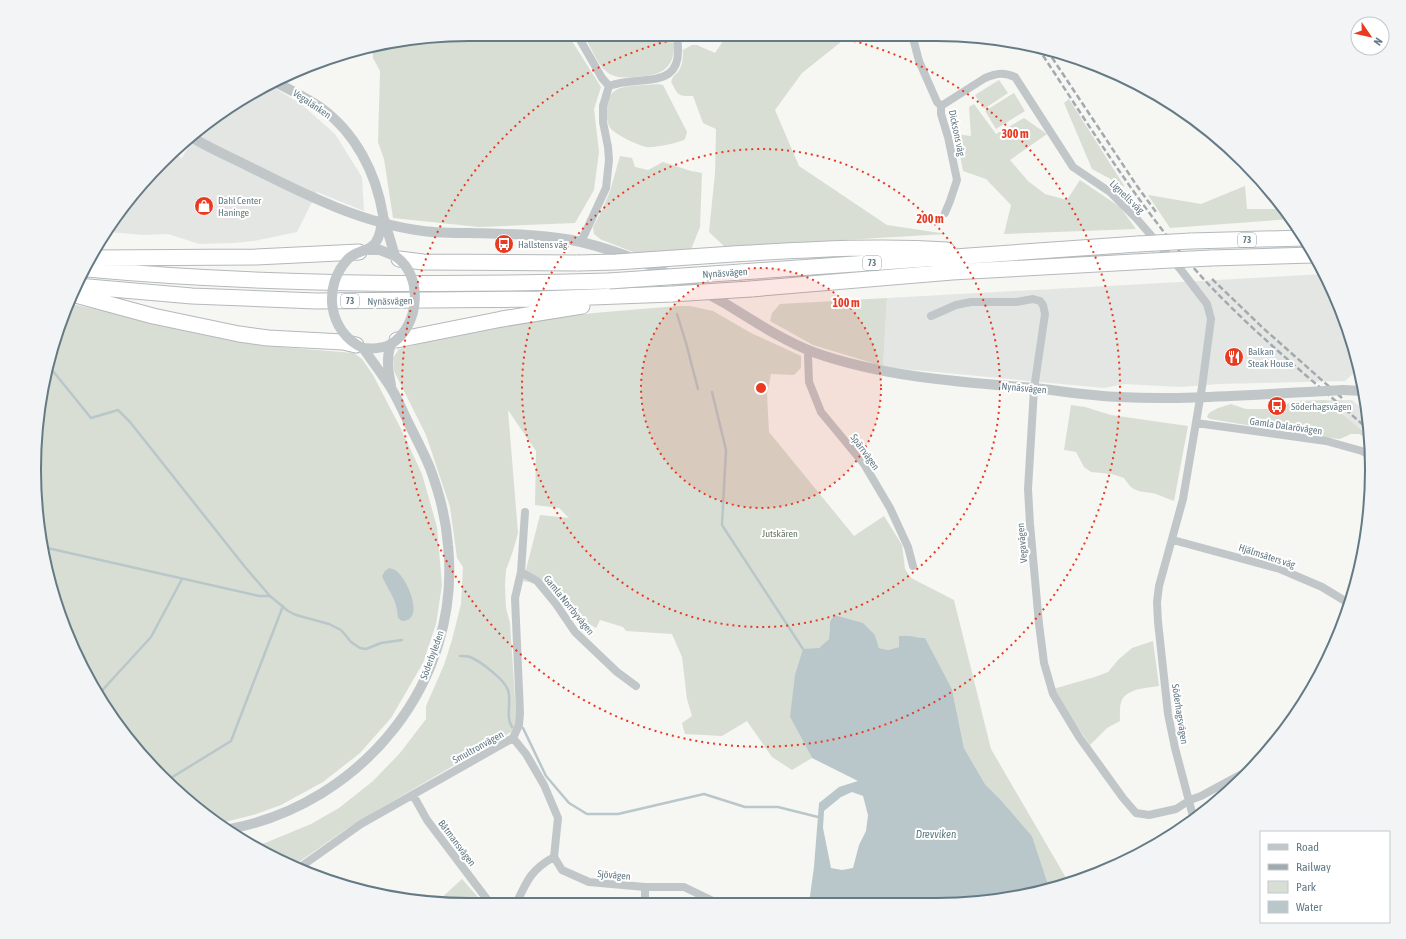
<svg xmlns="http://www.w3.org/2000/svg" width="1406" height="939" viewBox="0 0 1406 939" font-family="'Asap Condensed',sans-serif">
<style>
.built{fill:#e4e6e4}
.green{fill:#d8ded4}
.water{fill:#b9c7ca;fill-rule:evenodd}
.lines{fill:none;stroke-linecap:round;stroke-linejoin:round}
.stream{stroke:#b9c7ca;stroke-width:2.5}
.motorway-casing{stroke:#b4b9bc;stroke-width:17}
.minor{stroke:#c1c7c9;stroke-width:8}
.tertiary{stroke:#c1c7c9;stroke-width:10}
.motorway{stroke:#fff;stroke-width:15}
.rail{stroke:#a2aaaf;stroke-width:2.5;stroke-dasharray:6 3;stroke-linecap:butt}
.motorway-bridge-casing{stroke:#b4b9bc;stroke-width:17;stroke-linecap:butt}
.tertiary-bridge{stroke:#c1c7c9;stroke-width:10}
.motorway-bridge{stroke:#fff;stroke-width:15}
.ring{fill:none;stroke:#e83b22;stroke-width:2;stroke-dasharray:2 4}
.labels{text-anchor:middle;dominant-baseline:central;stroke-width:4;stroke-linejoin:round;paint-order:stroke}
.shield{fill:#fff;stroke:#92a2aa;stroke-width:1}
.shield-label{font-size:9px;font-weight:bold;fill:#647a85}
.street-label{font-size:10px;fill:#647a85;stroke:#fff}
.poi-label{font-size:10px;fill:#647a85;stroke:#fff;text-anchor:start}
.park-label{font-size:10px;fill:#667760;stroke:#fff}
.water-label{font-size:11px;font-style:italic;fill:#607b81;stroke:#fff}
.rim{fill:none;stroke:#647a85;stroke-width:2}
.centre{fill:#e83b22;stroke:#fff;stroke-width:2}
.ring-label{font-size:12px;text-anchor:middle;font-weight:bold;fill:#e83b22;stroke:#fff;stroke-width:4;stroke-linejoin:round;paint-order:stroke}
</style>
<rect width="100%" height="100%" fill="#f6f6f3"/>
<path class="built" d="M271 86 301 104 335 134 362 177 364 211 317 192 297 232 254 241 234 243 199 244 168 234 144 235 108 232 124 204 172 153 182 158 197 131 227 108Z
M1325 274 1355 351V372L1345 381 1219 384 1180 387 1125 384 1104 388 883 367 887 298Z
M1326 400H1352L1366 412 1371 438Z"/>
<path class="green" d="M412 38H570L601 87 594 109 599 152 594 190 575 223 479 227 393 218 384 159 378 142 380 71 373 58V47Z
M585 38H628L675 43C673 73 659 75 634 77 625 78 614 78 607 72 598 66 591 47 585 38Z
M725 38H840L841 42 802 73 775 110 799 166 887 225 947 234 725 247 709 232 715 173 716 129 703 123 693 96C681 96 678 97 673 85 671 83 671 82 672 79 673 76 676 74 678 72 683 65 683 57 683 50L692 45H697L715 53Z
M999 80 1008 93 984 109 975 95Z
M658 84 663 85 687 132 685 139C680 143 653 148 647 147 637 145 618 136 611 129 606 123 607 115 607 109 607 101 609 94 616 90 624 85 647 85 658 84Z
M1014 93 1025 111 996 129 985 111Z
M1069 99 1125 187 1092 169 1064 103Z
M974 104 996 134 1024 118 1047 134 1010 160 1028 181 1045 194 1067 200 1080 180 1120 207 1136 229 1004 234 1011 205 986 179 963 171 956 134 971 136 969 107Z
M620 156 632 158 635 167 648 170 663 162 691 171 702 173 700 227 690 252 643 256 600 239 594 234 593 227 603 208 610 191Z
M1245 186 1247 209H1285L1291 219 1170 228 1148 195 1201 204Z
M887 298 883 367 869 362 813 345 770 321 772 313 780 304Z
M67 303 268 346 354 353 362 359 373 375 400 427 422 474 437 527 442 585 436 624 423 663 391 718 360 753 323 782 281 805 253 815 221 823 182 797 142 756 92 687 49 582 35 498V441L49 357Z
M678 306H690L713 311 751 333 801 356V368L794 375 771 374 767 394 769 432 854 536 884 516 902 545 905 569 911 578 954 600 991 749 1069 883 1050 890 1032 836 1000 799 985 784 964 748 952 689 925 639C915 638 910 634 900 636L899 647 888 650 879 648 875 635 830 622 829 639 819 648 790 717 812 758 792 770 772 757 747 721 722 736 685 734 682 723 692 716 687 699 682 657 672 634 626 631 623 627 600 620 596 628 570 613 555 594 534 583 523 581 540 515 569 518 559 508 535 505 536 451 508 410 518 533 513 551 506 570 505 585 506 608 510 623 516 713 517 723 511 732 381 808 345 830 293 866 277 860 255 846 265 843 311 824 339 808 373 781 400 753 426 719V706L444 665 452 640 461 604 463 567 457 558 450 507 426 435 394 371 393 358 399 349C433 340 466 332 500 326 558 315 618 311 678 306Z
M1326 400 1371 438V451L1369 450 1366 438 1359 434H1351L1340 439 1319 437 1210 419 1207 417 1209 413 1218 408 1231 404 1246 409H1268L1284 406 1292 401Z
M1071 405 1085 407 1111 415 1188 426 1174 501C1168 499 1162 496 1156 494 1139 490 1134 494 1124 478L1112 474 1091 472 1084 467 1076 452 1064 450Z
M1153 641 1159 686C1148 688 1131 688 1123 698 1119 704 1120 714 1120 721L1107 728 1090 745 1065 709 1053 689 1095 677 1108 672 1118 660 1132 648Z
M462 879 482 902 438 901Z"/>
<path class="water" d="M389 568C391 569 394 569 395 570 407 577 426 621 402 621L398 618C397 598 389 593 382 576L385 571Z
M834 615 863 623 875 635 879 648 888 650 899 647V636C910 634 915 638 925 638L952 689 964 748 985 784 1000 799 1032 836 1050 890 965 904 809 903 814 867 819 803 839 787 858 781 812 758 790 717 795 675 803 649 819 648 829 639 830 622ZM852 792 863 796 868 815 866 831 859 845 853 868 842 870 831 868 823 828 824 811 841 797Z"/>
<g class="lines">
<path class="stream" d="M677 314 686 343 698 389
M48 365 91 418 118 410 130 422 245 567 270 596 288 611 296 615 329 624 341 630 347 637 351 642 360 648 366 649 381 643 402 640
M712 392 726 450 722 525 803 649
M43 547 259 596H270
M460 656C463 656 467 656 470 657 480 661 504 679 508 690 512 702 505 716 512 727
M98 695 151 637 182 579
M523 728 546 776 569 803 587 814H618L704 794 745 807H778L818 817
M166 781 231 741 283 606"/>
<defs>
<path id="motorway" d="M1191 241 1303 238
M733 254C804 250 876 245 947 250
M93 258 256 257 359 252
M1211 258 1313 255
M399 259 423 262 578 263
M87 269C260 285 435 286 609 281
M741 272 1138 244
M77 286 192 296 316 301 539 299 672 294
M751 289 952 272 1152 261
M72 294 153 316 239 334 268 338 343 342 356 345
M397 340 502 319 582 306"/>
</defs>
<use href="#motorway" class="motorway-casing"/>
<path class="minor" d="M579 38 602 78 609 86 603 106V122L608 147 609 160 606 188 581 242
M913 38 919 61 937 102 941 106V114L948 137 957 180 950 201 945 213
M609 86C641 74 686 93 677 38
M941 106 985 78C997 73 1004 72 1015 77L1073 167 1110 192 1136 218 1181 270 1207 304 1211 319 1202 387 1183 499 1159 586 1157 602 1158 622 1168 714 1175 748 1194 820
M931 316 956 305 971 302H1016L1033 299 1040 301 1043 305 1045 314 1034 389 1028 489 1030 524 1039 624 1044 663 1053 694 1079 737 1123 798 1136 813 1149 815 1176 809 1190 800 1201 796 1251 769
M810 351 808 356 809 382 821 412 864 464 890 508 908 547 913 566
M1196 423 1326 441 1362 451 1371 456
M1173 540 1280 569 1322 587 1350 604
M521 572 537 581 556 604 575 632 617 672 636 686
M513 738 526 754 544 785 558 818 554 857 562 870 589 882 645 887H684L711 900 713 903
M413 795 427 820 489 902
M299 868 361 824 513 738 519 725 520 713 515 598 521 572 525 512
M517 902C527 880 532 869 554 857
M645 902V887"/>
<path class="tertiary" d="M277 83C291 90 306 98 320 107 356 133 376 173 383 215
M190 136C208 148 229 156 248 166 304 194 360 223 423 231 438 233 454 233 470 233 506 234 545 234 581 242 632 254 680 278 726 304 754 321 782 340 813 352 883 377 959 382 1033 388 1062 391 1091 396 1120 397 1183 400 1245 395 1308 392
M369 250H380L395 256
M391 344C386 358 388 370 391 385
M363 348C373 349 382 349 391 344
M1343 390 1363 391
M230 829C363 803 462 682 448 545 446 519 439 492 430 468 424 453 416 438 409 424 403 412 398 399 391 388 382 374 372 361 363 348"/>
<use href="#motorway" class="motorway"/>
<path class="rail" d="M1038 48C1093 131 1145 218 1214 290 1262 340 1317 384 1369 430
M1047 50 1137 186 1156 212
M1212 279 1263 328 1342 398"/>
<defs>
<path id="motorway-bridge" d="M1138 244 1191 241
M1152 261 1211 258
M578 263 616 262 733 254
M609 281 741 272
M672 294 751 289"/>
</defs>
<use href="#motorway-bridge" class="motorway-bridge-casing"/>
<path class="tertiary-bridge" d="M384 219 395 256C424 275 420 326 391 344
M363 348C328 332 322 286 348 259 357 250 369 252 376 242 381 234 382 224 383 215
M1308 392 1343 390"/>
<use href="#motorway-bridge" class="motorway-bridge"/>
</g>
<circle cx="761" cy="388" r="120" fill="#e83b22" fill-opacity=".12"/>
<g class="ring">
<circle cx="761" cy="388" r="120"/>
<circle cx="761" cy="388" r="239"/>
<path d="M842 38A359 359 0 1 1 680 38"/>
</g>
<defs>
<symbol id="shop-disc" viewBox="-11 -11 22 22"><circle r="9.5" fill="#e83b22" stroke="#fff"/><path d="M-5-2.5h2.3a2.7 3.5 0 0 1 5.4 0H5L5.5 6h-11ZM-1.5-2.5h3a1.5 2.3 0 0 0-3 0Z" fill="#fff"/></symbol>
<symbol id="bus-disc" viewBox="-11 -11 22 22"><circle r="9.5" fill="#e83b22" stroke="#fff"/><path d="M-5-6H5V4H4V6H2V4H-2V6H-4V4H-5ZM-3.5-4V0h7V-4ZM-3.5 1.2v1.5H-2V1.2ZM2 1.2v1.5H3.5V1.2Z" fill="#fff"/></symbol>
<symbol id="restaurant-disc" viewBox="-11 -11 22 22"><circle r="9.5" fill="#e83b22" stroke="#fff"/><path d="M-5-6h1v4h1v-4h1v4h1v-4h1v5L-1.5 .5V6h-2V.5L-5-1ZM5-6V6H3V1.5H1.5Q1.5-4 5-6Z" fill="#fff"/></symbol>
</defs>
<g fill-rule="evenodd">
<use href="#shop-disc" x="193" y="195" width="22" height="22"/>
<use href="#bus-disc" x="493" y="233" width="22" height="22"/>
<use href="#restaurant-disc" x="1223" y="346" width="22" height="22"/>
<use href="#bus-disc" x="1266" y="395" width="22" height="22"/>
</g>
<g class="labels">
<g class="shield">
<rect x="1238" y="233" width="18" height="14" rx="3"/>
<rect x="863" y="256" width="18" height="14" rx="3"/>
<rect x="341" y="294" width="18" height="14" rx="3"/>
</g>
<g class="shield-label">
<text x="1247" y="240">73</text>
<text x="872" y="263">73</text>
<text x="350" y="301">73</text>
</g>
<g class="street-label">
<text transform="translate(312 104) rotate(34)">Vegalänken</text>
<text transform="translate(957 133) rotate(78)">Dicksons väg</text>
<text transform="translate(1127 197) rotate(44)">Lignells väg</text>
<text transform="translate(725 273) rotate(-4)">Nynäsvägen</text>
<text transform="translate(390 301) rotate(-1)">Nynäsvägen</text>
<text transform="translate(1024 388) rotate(5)">Nynäsvägen</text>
<text transform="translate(1286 426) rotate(8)">Gamla Dalarövägen</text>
<text transform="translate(865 452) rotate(54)">Spärrvägen</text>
<text transform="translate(1022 543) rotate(-95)">Vegavägen</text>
<text transform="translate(1267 556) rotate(18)">Hjälmsäters väg</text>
<text transform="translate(569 605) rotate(51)">Gamla Norrbyvägen</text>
<text transform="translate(432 655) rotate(-70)">Söderbyleden</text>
<text transform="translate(1180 714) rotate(81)">Söderhagsvägen</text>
<text transform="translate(478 747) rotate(-29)">Smultronvägen</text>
<text transform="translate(457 843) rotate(53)">Båtmansvägen</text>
<text transform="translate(614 875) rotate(5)">Sjövägen</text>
</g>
<g class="poi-label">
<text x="218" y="200">Dahl Center<tspan x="218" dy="12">Haninge</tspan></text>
<text x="518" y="244">Hallstens väg</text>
<text x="1248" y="351">Balkan<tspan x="1248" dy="12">Steak House</tspan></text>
<text x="1291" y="406">Söderhagsvägen</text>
</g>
<g class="park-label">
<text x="780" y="533">Jutskären</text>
</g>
<g class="water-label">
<text x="936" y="834">Drevviken</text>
</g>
</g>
<path d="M0 0H1406V939H0ZM469 41H937A428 428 0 0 1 1365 469V470A428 428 0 0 1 937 898H469A428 428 0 0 1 41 470V469A428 428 0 0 1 469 41Z" fill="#f3f4f5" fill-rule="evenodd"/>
<path class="rim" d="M469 41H937A428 428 0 0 1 1365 469V470A428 428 0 0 1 937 898H469A428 428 0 0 1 41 470V469A428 428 0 0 1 469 41Z"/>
<circle cx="761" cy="388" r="6" class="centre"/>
<g class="ring-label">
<text x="1015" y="138">300 m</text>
<text x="930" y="223">200 m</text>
<text x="846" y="307">100 m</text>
</g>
<rect x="1260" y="831" width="130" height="92" fill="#ffffff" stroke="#c1cace"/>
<rect x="1268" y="844" width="20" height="6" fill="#c1c7c9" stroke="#c1cace"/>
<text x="1296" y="851" font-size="12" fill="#647a85">Road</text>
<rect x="1268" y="864" width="20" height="6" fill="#a2aaaf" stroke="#c1cace"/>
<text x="1296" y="871" font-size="12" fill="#647a85">Railway</text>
<rect x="1268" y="881" width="20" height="12" fill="#d8ded4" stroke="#c1cace"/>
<text x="1296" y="891" font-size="12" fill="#647a85">Park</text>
<rect x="1268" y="901" width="20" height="12" fill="#b9c7ca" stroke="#c1cace"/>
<text x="1296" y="911" font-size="12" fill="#647a85">Water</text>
<g transform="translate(1370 36) rotate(124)"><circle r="19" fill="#ffffff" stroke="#c1cace"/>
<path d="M0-3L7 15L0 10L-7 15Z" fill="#e83b22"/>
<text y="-6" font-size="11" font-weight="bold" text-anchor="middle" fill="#647a85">N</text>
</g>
</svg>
